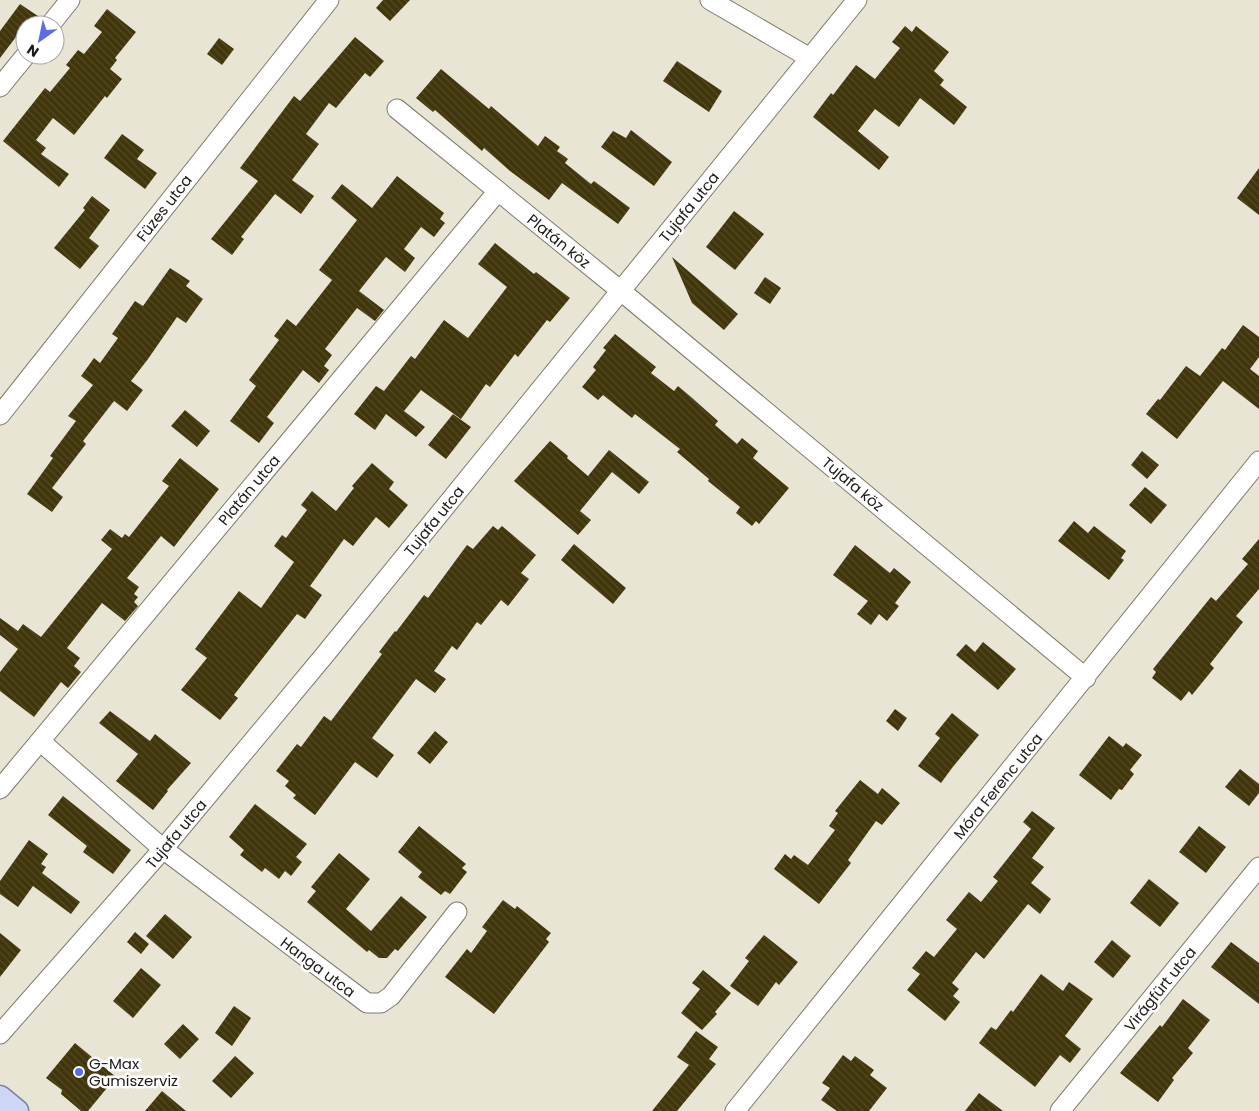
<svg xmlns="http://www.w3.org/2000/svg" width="1259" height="1111" viewBox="0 0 1259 1111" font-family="Poppins,sans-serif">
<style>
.building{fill:url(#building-back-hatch)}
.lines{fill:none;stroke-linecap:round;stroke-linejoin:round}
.minor-casing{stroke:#7e7b6d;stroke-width:21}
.major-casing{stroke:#7982a4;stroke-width:25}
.minor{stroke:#fff;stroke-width:19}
.major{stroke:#cdd6f6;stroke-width:22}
.poi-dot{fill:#5b6de4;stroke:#fff;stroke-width:2}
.labels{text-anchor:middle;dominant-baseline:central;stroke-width:5;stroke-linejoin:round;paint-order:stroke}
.street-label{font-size:15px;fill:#1d1b16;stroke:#fff}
.poi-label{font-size:15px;fill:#1d1b16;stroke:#fff;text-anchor:start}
</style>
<defs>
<pattern id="building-back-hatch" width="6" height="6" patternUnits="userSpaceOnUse" patternTransform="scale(1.25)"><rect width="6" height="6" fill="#41360b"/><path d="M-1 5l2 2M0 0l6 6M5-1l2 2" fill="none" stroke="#534a25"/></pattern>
</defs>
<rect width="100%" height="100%" fill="#e9e5d5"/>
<path class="building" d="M383 0H410L390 21 376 8Z
M20 4 41 18 39 25H25L0 58V31Z
M107 9 136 32 115 58 117 60 110 69 122 79 107 98 105 96 74 135 53 118 36 140 46 148 41 154 69 174 59 187 3 141 45 88 50 92 70 68 66 65 78 50 84 54 102 32 94 26Z
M905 26 912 32 916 26 949 52 934 71 944 80 940 85 967 107 954 125 920 98 899 127 875 109 858 131 889 157 879 170 813 117 831 93 833 95 856 65 875 79 900 48 892 42Z
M355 37 384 61 370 77 365 73 336 108 329 103 306 134 319 144 292 180 314 196 301 214 275 194 241 237 244 239 232 255 211 239 258 181 240 168 294 96 300 101Z
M219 38 234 49 222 65 207 54Z
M677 61 722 91 709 112 663 81Z
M441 69 489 109 491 106 538 146 545 136 560 147 557 151 568 159 565 163 591 184 594 181 630 208 618 224 562 183 549 200 510 171 484 148 482 151 435 110 433 112 416 98Z
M631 130 672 162 654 186 601 147 613 131 626 138Z
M122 134 144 150 137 159 157 173 145 189 104 158Z
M1259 168V215L1237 198Z
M397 176 444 213 440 219 445 223 434 237 421 227 404 249 415 258 405 272 386 257 359 291 384 310 375 321 357 308 325 349 332 355 324 366 329 370 319 383 303 370 267 417 274 423 259 443 230 421 256 386 249 380 279 340 274 336 287 319 296 326 332 280 319 270 357 220 331 198 342 184 372 208Z
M92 196 110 210 89 238 99 246 80 269 54 248 85 210 83 208Z
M734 211 764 234 735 270 706 247Z
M495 243 534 274 536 272 570 298 550 322 547 320 518 357 515 354 490 387 486 384 461 419 421 390 404 411 425 427 416 437 386 414 375 430 354 414 376 386 384 391 411 356 415 359 444 320 468 338 507 287 478 264Z
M672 257 738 314 724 330 692 303Z
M170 268 190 281 186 286 203 299 186 323 177 317 148 359 131 381 143 390 127 411 114 401 83 441 86 444 52 488 63 497 52 512 27 494 53 458 50 456 76 421 68 416 93 385 81 376 94 358 100 363 118 338 112 334 135 301 143 306Z
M765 277 781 288 770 304 754 293Z
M1243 325 1259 337V357L1250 369 1259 376V409L1223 381 1177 439 1146 414 1158 399 1160 400 1186 366 1200 376 1222 348 1225 350Z
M615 334 656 367 651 373 674 391 678 386 691 397 718 421 715 425 737 444 742 438 758 451 753 458 789 488 759 524 756 521 752 526 736 513 740 507 708 481 709 479 677 452 680 449 635 414 632 418 603 395 598 400 582 387 596 370 593 367 606 350 603 348Z
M185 410 210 431 197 447 171 426Z
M453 414 471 427 446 459 428 445Z
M550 441 568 456 567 458 588 476 609 450 649 482 639 494 612 472 580 511 591 520 578 535 514 481Z
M1142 451 1159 465 1147 479 1131 465Z
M180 458 219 489 174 547 161 536 127 578 139 587 134 594 138 597 134 602 138 606 125 621 102 603 67 648 80 658 74 666 81 672 68 688 61 682 34 717 0 691V672L18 649 0 635V618L18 631 23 624 41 637 112 549 101 540 110 529 122 538 125 534 129 537 169 486 162 481Z
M372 463 394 482 389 489 408 505 389 528 376 517 353 546 344 539 310 586 322 595 305 619 297 614 234 695 238 698 220 720 181 690 207 658 195 649 239 591 261 608 294 562 274 546 282 535 286 538 307 510 301 505 312 491 336 511 354 488 352 486Z
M1145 487 1167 505 1151 524 1129 505Z
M1074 521 1088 533 1094 526 1126 551 1121 558 1124 560 1109 580 1058 541Z
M493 526 498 530 502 526 536 555 521 573 529 579 508 606 501 600 481 625 477 622 457 650 452 646 434 671 446 679 435 693 416 679 372 738 394 755 377 778 355 762 315 815 293 798 296 795 285 786 289 781 276 771 297 744 301 747 324 716 331 721 382 654 379 652 395 631 396 632 424 595 428 598 467 545 473 549Z
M1259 539V589L1236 616 1243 622 1210 664 1214 668 1192 695 1189 691 1181 701 1152 678 1156 672 1153 669 1211 597 1216 601 1248 564 1242 559Z
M574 544 626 588 613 604 561 560Z
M855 545 890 573 894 568 911 582 895 603 899 606 887 621 879 614 871 625 857 614 868 601 833 575Z
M983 642 1016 669 998 690 956 655 966 644 975 652Z
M895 709 907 718 898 731 886 721Z
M110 711 150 741 155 734 191 763 167 790 168 791 153 810 116 781 138 754 99 723Z
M952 713 979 735 952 768 941 783 918 766 940 738 935 734Z
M435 731 448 742 430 764 417 753Z
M1109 736 1123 747 1126 743 1142 755 1130 770 1134 774 1122 790 1119 789 1111 800 1079 775Z
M1240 769 1259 784V793L1249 806 1225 787Z
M860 780 878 794 882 788 900 803 882 825 876 821 848 860 851 863 819 904 774 869 785 854 791 859 794 855 808 865 835 830 829 826 838 813 835 811Z
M63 796 131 850 113 874 83 852 87 846 48 815Z
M255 804 307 844 296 857 302 862 291 876 285 871 279 879 265 868 262 872 240 855 244 850 229 837Z
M1032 811 1055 828 1032 858 1044 867 1031 883 1051 899 1040 914 1028 904 984 959 976 952 952 983 959 989 953 996 960 1002 945 1021 907 990 920 974 912 968 926 951 934 957 957 929 946 920 969 892 981 902 998 881 993 877 1031 829 1023 822Z
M419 826 466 864 462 868 467 872 450 894 445 891 441 895 418 877 422 872 398 852Z
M1199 826 1226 847 1206 873 1179 852Z
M29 840 48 854 41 864 46 867 42 873 80 902 71 914 33 886 18 907 0 894V881Z
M339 853 370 879 346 909 371 931 401 896 427 917 398 951 395 949 387 958H379L369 950 367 952 307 902 316 891 311 887Z
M1149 879 1179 903 1160 927 1130 903Z
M503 900 515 909 517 906 551 933 546 939 549 942 494 1014 445 977 467 949 471 953 487 931 482 927Z
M165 914 192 937 173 959 146 936Z
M135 932 149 944 141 954 127 942Z
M0 933 21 950 0 977Z
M764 935 798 962 779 985 776 982 758 1006 730 986 749 961 745 958Z
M1112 940 1131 956 1113 978 1094 962Z
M1231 942 1259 963V1004L1211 967Z
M141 968 161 985 133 1018 113 1001Z
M703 970 731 993 715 1012 717 1014 702 1030 681 1013 700 989 692 983Z
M1041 974 1063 991 1069 982 1093 999 1065 1036 1081 1049 1070 1063 1060 1055 1035 1087 979 1043 991 1027 996 1030 1011 1010 1013 1012Z
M1183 999 1210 1020 1188 1048 1193 1053 1172 1078 1174 1080 1158 1102 1120 1073 1160 1025 1162 1027Z
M234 1006 251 1018 232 1046 215 1033Z
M183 1024 199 1039 180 1059 164 1044Z
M696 1031 718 1047 709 1059 716 1064 677 1111H652L689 1065 677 1057Z
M75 1043 116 1077 88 1111H81L61 1094 62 1090 46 1078Z
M843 1055 851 1061 855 1056 874 1070 870 1075 887 1088 869 1111H837L821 1100 830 1088 822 1083Z
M235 1056 254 1073 231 1098 212 1081Z
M162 1091 186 1111H145Z
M979 1093 1003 1111H965Z"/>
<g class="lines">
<defs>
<path id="minor" d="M710 0 810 58
M50 25 70 0
M0 87 26 55
M397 109 621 291 1086 678
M0 415 329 0
M40 741 163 849 367 1003H381L391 996 457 912
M0 789 498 191
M0 1034 163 849 323 657 857 0
M735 1111 1259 461
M1060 1111 1259 867"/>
<path id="major" d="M0 1097 17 1111"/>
</defs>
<use href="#minor" class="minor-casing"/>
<use href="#major" class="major-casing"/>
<use href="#minor" class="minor"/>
<use href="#major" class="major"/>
</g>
<circle class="poi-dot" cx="79" cy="1072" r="5"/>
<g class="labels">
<g class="street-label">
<text transform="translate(689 207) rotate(-51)">Tujafa utca</text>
<text transform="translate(164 208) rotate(-52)">Füzes utca</text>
<text transform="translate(559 241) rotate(39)">Platán köz</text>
<text transform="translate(853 484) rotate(40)">Tujafa köz</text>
<text transform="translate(249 490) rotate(-50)">Platán utca</text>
<text transform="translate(434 521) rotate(-51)">Tujafa utca</text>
<text transform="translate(998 786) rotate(-51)">Móra Ferenc utca</text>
<text transform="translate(176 834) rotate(-50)">Tujafa utca</text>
<text transform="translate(318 967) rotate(37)">Hanga utca</text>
<text transform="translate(1160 989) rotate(-51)">Virágfürt utca</text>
</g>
<g class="poi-label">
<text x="89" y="1063">G-Max<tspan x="89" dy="17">Gumiszerviz</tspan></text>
</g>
</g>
<g transform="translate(40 40) rotate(213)"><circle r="24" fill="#ffffff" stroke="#a5a4a2"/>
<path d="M0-4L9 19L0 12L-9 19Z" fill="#5b6de4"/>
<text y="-8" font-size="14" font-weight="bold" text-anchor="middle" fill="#1d1b16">N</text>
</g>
</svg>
